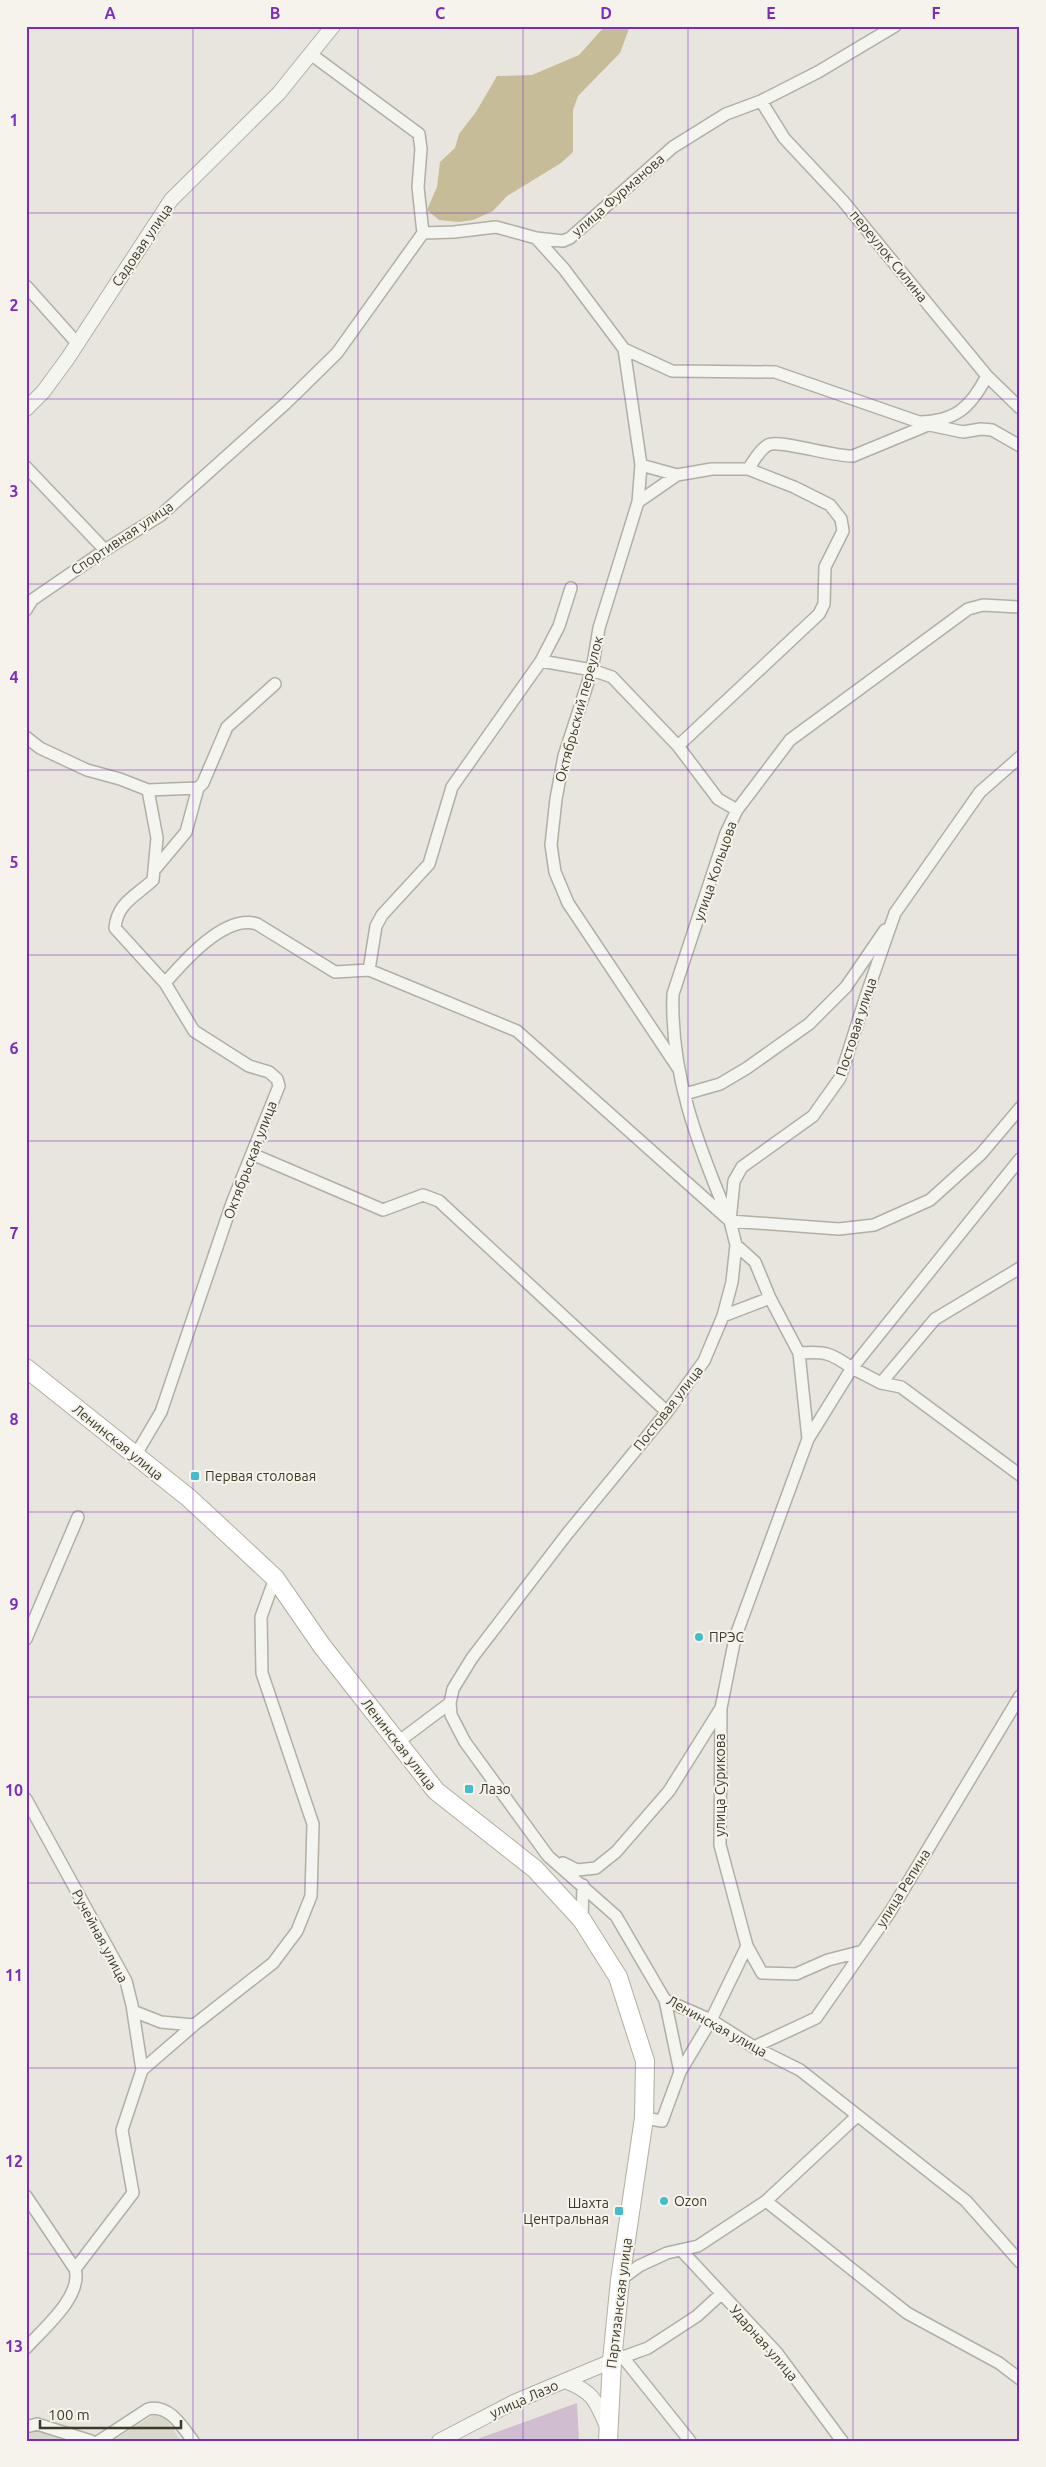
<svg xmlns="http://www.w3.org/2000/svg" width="1046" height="2467" viewBox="0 0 1046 2467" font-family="Ubuntu,sans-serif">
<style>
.built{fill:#d9d7cb}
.green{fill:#d0bed0}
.water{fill:#c6bc98}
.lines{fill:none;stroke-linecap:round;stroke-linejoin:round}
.minor-casing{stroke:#b1afa3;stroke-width:14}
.tertiary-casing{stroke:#b1afa3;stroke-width:16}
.primary-casing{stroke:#b2af9d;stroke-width:20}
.minor{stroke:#f5f5f0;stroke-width:11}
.tertiary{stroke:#f5f5f0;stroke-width:14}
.primary{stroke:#fff;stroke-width:18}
.grid{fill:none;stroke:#7b2cbf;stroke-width:1;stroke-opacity:0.55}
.poi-dot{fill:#43bccb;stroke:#f5f3ec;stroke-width:2}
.labels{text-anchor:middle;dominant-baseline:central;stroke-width:4;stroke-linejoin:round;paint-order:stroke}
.street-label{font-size:14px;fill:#3d3b27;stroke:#f5f3ec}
.poi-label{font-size:14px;fill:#3d3b27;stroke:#f5f3ec;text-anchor:start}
.neatline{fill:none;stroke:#7b2cbf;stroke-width:2}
.grid-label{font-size:16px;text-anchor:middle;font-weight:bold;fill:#7b2cbf}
</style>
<rect width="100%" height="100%" fill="#e7e5dd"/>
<path class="built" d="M160 2411 181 2441H113Z
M31 2427 66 2441H26Z"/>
<path class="green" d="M577 2403 579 2441H476L480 2438Z"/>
<path class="water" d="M605 26H630L620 53 578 96 573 110V152L561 163 507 196 493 211 473 220 459 222 439 220 427 210 437 187 440 162 455 148 459 134 476 112 497 76 532 75 579 55Z"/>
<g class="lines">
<defs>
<path id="minor" d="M312 55 419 134 421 149 418 187 423 233 454 232 496 227 536 238 563 241 570 238 673 147 726 114 761 101 818 72 895 26
M761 101 784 138 843 201 987 376 1020 408
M536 238 564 269 624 349 672 371 775 372 919 422C956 421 970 408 987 376
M26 286 77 343
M624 349 641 465 638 502 599 628 592 670 564 756 556 799 551 845 555 872 568 903 678 1068
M925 424 963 432 981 429 992 430 1020 446
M641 465 677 475 712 469H748L794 487 830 505 841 519 843 531 825 567 824 604 819 614 678 746
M26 467 105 550
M748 469C754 461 759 450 768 445 779 439 834 457 853 456L928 425
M638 502 677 475
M26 610 32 600 105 550 161 515 285 404 337 353 423 233
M541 661 592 670 612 677 678 746 718 799 737 810
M26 737 40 748 87 770 120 779 148 790 198 788 203 783 227 727 275 684
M1020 757 980 792 895 913 866 996 840 1078 813 1116 742 1167 734 1181 730 1221 736 1245 732 1282 723 1316 704 1361 667 1412 567 1534 472 1658 453 1689 450 1703 451 1715 465 1742 548 1856 616 1916 665 2000 711 2020 754 2047 800 2070 966 2201 1020 2262
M156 868 186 832 198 788
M369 970 376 926 382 915 429 864 452 787 541 661 559 626 571 588
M165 983C184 961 225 914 257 924L335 972 369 970 517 1031 730 1221 839 1229 874 1225 930 1200 981 1154 1020 1108
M685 1094 720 1084 747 1068 809 1024 846 987 885 930
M252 1154 383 1210 423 1195 439 1201 667 1412
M728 1217C698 1145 670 1074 673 994L726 833 737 810 790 740 968 609 983 605 1020 607
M736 1245 755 1262 770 1298
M723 1316 770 1298 799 1353C825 1351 831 1353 852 1368L1020 1159
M799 1353 808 1439 852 1368 881 1383 935 1319 1020 1268
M881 1383 901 1387 1020 1475
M135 1456 161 1412 232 1203 279 1086 277 1079 269 1072 249 1066 194 1031 165 983 115 928C117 903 136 896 153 880L157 838 148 790
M26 1639 78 1517
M398 1742 450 1703
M26 1799 126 1981 132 2005 142 2070 122 2130 133 2193 75 2269
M563 1863 577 1870 596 1868 616 1852 669 1791 721 1708
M582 1920 583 1885
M747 1946 762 1973 796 1974 828 1960 863 1951
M665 2000 680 2072
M133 2011 161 2022 194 2025 273 1963 297 1931 311 1896 313 1824 262 1673 261 1617 275 1578
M754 2047 816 2018 890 1912 1020 1696
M142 2070 194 2025
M644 2118 662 2121 680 2072 711 2020 747 1946 720 1845 721 1708 735 1638 808 1439
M26 2196 75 2269C83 2296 43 2329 26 2348
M766 2201 907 2313 999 2363 1020 2379
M681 2250 777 2353 842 2441
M620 2280 639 2266 667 2253 698 2246 766 2201 857 2116
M622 2356 690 2441
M612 2361 648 2348 697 2316 721 2294
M26 2427 37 2424 91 2441
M99 2441 148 2409C169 2404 182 2426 193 2441"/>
<path id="tertiary" d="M26 409 43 392 68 358 171 200 279 93 333 26
M565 2381C594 2392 596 2401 608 2429
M439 2441 514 2402 612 2361"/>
<path id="primary" d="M26 1368 189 1498 275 1578 322 1646 436 1791 535 1869 582 1920 618 1977 645 2061 644 2118 620 2280 612 2361 608 2441"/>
</defs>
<use href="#minor" class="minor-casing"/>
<use href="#tertiary" class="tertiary-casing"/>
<use href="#primary" class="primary-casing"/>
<use href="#minor" class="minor"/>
<use href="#tertiary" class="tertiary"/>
<use href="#primary" class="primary"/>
</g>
<path class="grid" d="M193 26V2441M358 26V2441M523 26V2441M688 26V2441M853 26V2441M26 213H1020M26 399H1020M26 584H1020M26 770H1020M26 955H1020M26 1141H1020M26 1326H1020M26 1512H1020M26 1697H1020M26 1883H1020M26 2068H1020M26 2254H1020"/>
<g class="poi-dot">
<rect x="190" y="1471" width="10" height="10" rx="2.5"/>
<circle cx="699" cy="1637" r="5"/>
<rect x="464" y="1784" width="10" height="10" rx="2.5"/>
<circle cx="664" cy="2201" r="5"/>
<rect x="614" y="2206" width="10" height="10" rx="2.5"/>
</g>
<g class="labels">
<g class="street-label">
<text transform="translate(618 195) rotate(-41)">улица Фурманова</text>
<text transform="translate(142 245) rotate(-56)">Садовая улица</text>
<text transform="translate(889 256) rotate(51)">переулок Силина</text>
<text transform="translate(122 538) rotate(-34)">Спортивная улица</text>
<text transform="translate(579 709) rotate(-75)">Октябрьский переулок</text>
<text transform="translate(715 871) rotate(-71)">улица Кольцова</text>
<text transform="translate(856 1027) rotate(-72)">Постовая улица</text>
<text transform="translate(250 1160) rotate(-69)">Октябрьская улица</text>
<text transform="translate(668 1408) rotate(-52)">Постовая улица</text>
<text transform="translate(118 1442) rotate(39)">Ленинская улица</text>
<text transform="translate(399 1744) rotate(52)">Ленинская улица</text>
<text transform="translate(720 1785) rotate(-90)">улица Сурикова</text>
<text transform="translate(903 1888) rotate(-58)">улица Репина</text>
<text transform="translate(100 1936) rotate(62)">Ручейная улица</text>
<text transform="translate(717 2026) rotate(29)">Ленинская улица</text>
<text transform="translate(619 2303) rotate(-83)">Партизанская улица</text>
<text transform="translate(764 2343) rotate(49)">Ударная улица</text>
<text transform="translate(524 2399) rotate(-24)">улица Лазо</text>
</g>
<g class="poi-label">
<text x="205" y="1476">Первая столовая</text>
<text x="709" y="1637">ПРЭС</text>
<text x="479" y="1789">Лазо</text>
<text x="674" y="2201">Ozon</text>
<text x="609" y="2203" text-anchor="end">Шахта<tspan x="609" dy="16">Центральная</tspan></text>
</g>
</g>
<rect width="1046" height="2467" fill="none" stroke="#f5f3ec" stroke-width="55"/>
<path d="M40 2420v8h141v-8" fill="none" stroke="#3d3b27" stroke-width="2.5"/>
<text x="48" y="2420" font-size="15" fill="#3d3b27" stroke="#f5f3ec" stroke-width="4" paint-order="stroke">100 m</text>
<rect x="28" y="28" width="990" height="2412" class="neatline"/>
<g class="grid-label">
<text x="110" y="19">A</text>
<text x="275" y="19">B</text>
<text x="440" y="19">C</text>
<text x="606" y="19">D</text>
<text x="771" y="19">E</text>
<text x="936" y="19">F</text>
<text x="14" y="126">1</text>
<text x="14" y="311">2</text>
<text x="14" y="497">3</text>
<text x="14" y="683">4</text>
<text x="14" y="868">5</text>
<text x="14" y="1054">6</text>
<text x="14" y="1239">7</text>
<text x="14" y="1425">8</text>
<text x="14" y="1610">9</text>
<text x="14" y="1796">10</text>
<text x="14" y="1981">11</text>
<text x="14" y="2167">12</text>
<text x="14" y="2352">13</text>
</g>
</svg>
